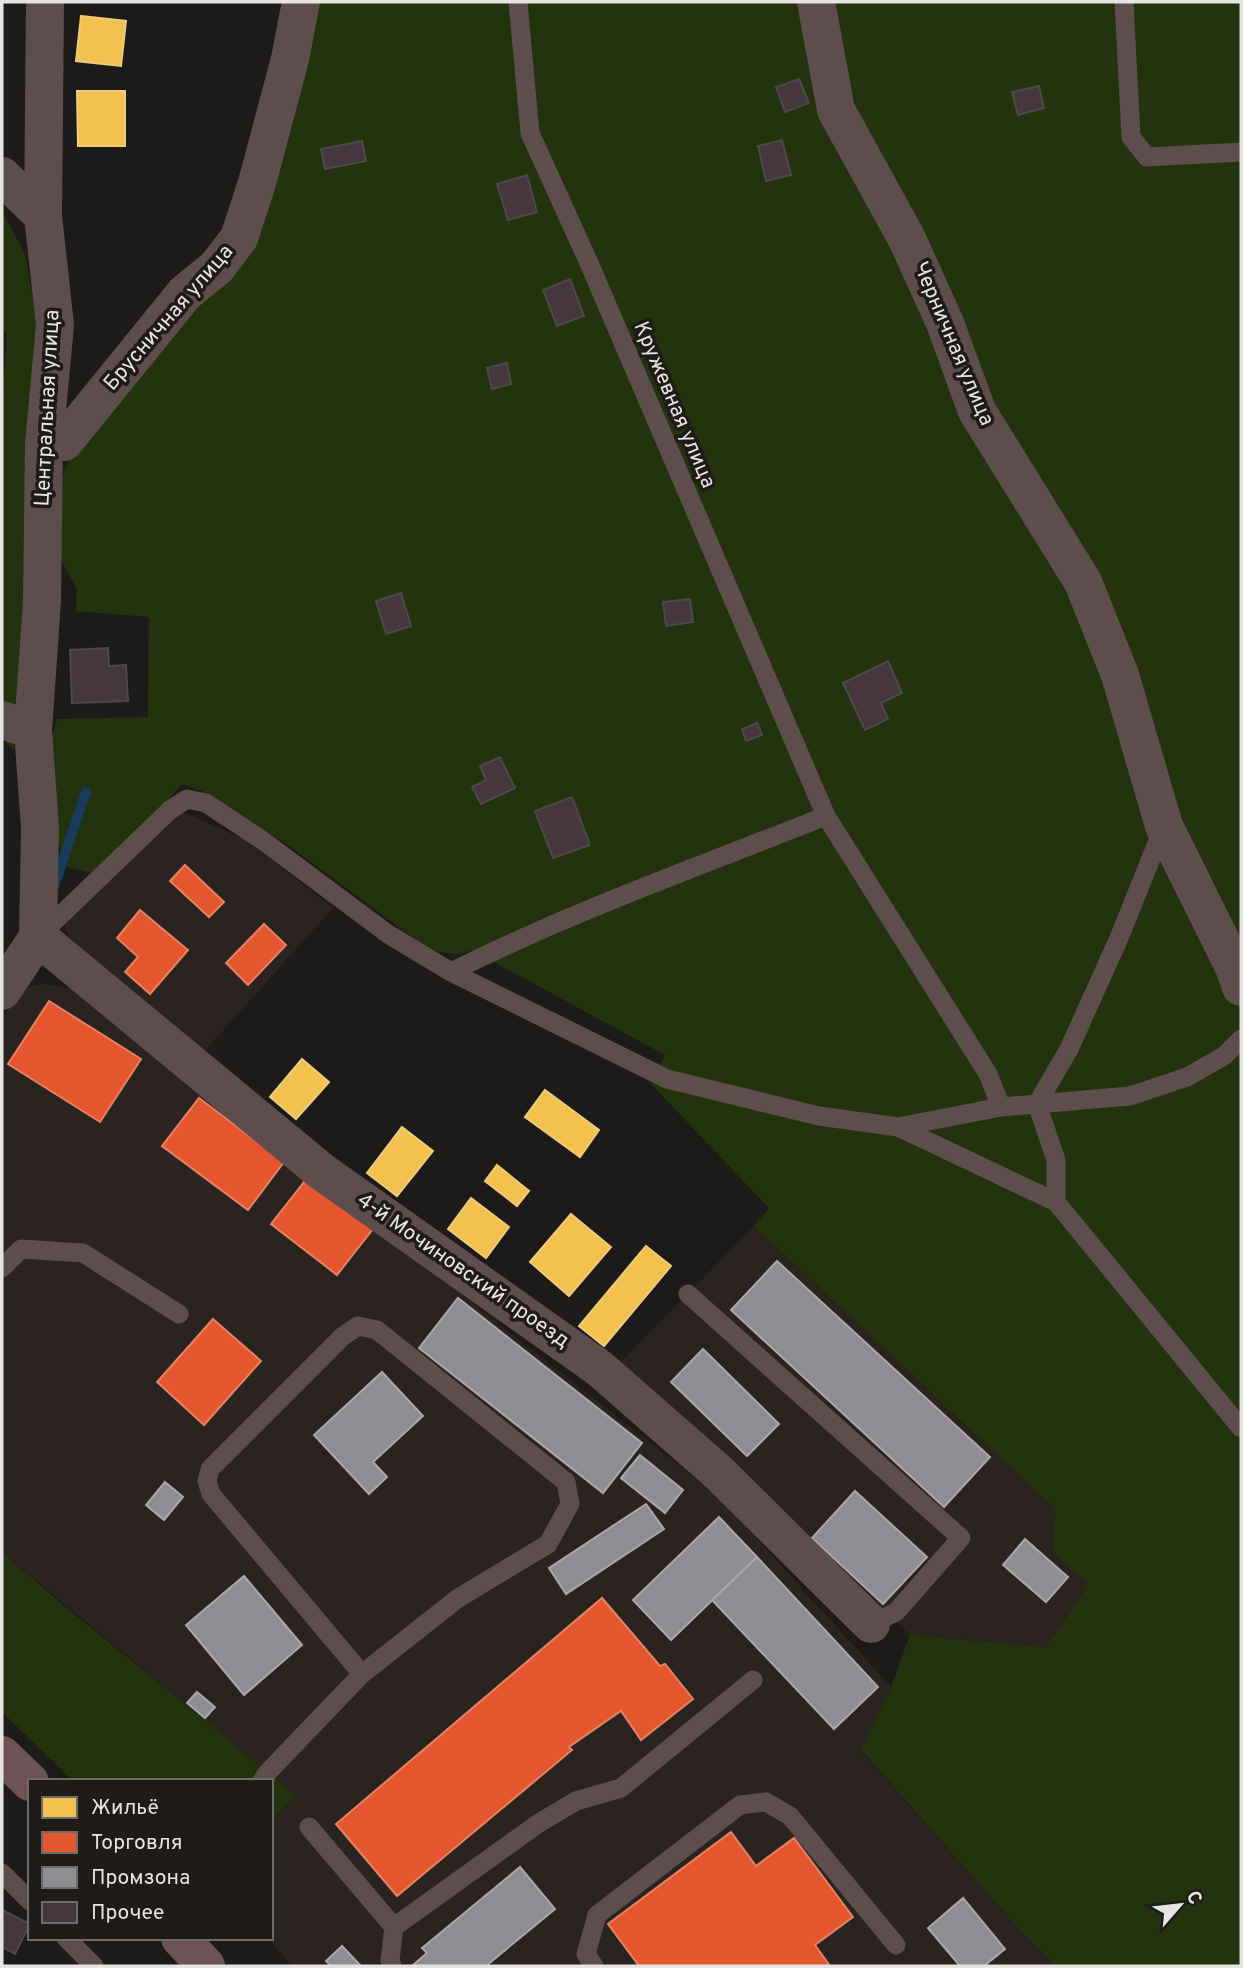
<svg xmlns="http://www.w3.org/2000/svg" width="1243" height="1968" viewBox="0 0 1243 1968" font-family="Overpass,sans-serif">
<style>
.built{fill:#2b231f}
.green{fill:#22330d}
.homes{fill:#f2c14e;stroke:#efcc7b;stroke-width:2}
.shops{fill:#e4572e;stroke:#e58264;stroke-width:2}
.industry{fill:#8d8d92;stroke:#a8a7aa;stroke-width:2}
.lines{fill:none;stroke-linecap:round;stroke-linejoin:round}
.stream{stroke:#183c5a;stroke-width:10}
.building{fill:#46373f;stroke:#4b4949;stroke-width:2}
.lane{stroke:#5d4d4d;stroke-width:19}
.street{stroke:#5d4d4d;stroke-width:38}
.primary{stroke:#6d5356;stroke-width:38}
.labels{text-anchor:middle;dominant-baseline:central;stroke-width:7;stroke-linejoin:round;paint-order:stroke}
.street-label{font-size:21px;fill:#e7e5e3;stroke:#1e1b19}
</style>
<rect width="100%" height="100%" fill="#1d1b1a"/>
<path class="built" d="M181 811 248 841 333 908 201 1055 76 961 63 919Z
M44 984 73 989 718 1496 891 1687 861 1751 1024 1935 1056 1966H292L268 1938H271V1820L296 1797 2 1552V1018L23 988Z
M754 1226 1055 1509 1053 1553 1089 1584 1046 1647 910 1635 619 1364Z"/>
<path class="green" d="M308 2H1241V1966H1056L1024 1935 861 1750 891 1687 910 1635 1046 1647 1089 1584 1053 1553 1055 1509 754 1226 769 1208 651 1084 665 1055 472 950 457 955 430 950 288 845 207 793 182 784 117 856 96 874 67 867 52 827 50 745 57 719 148 717 149 617 76 611 77 589 60 559 61 482 66 466 92 425 222 276Z
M2 211 25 254 37 320 30 488 14 750 2 739V408L7 334 2 328Z
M2 1552 62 1604 297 1796 271 1820V1781H73L2 1712Z"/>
<path class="homes" d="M81 16 126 21 121 66 76 61Z
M77 91H125V146H78Z
M302 1059 329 1082 296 1119 270 1097Z
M545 1090 599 1130 580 1157 525 1117Z
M402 1127 433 1151 397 1196 367 1173Z
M497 1165 529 1191 517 1206 485 1181Z
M471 1198 509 1227 486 1258 448 1229Z
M571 1214 611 1247 569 1296 530 1262Z
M646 1246 671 1266 604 1346 579 1326Z"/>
<path class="shops" d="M185 865 224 902 209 917 170 881Z
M140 910 188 950 150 994 125 972 138 957 117 938Z
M264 924 286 945 248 985 226 963Z
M49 1001 141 1059 100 1122 8 1064Z
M199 1098 284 1162 248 1210 162 1146Z
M308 1177 373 1229 337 1275 271 1224Z
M213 1319 261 1361 204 1425 157 1382Z
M602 1598 660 1666 665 1664 693 1699 641 1740 621 1711 569 1747 572 1750 397 1896 336 1824Z
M731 1832 756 1866 794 1838 853 1917 815 1945 830 1966H639L608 1924Z"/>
<path class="industry" d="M777 1261 990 1457 944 1507 731 1310Z
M458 1298 642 1443 603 1493 419 1348Z
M703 1349 779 1424 747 1456 671 1382Z
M382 1372 423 1416 373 1462 387 1477 369 1494 314 1435Z
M640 1455 683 1490 665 1513 621 1478Z
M165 1482 183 1497 164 1520 146 1505Z
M855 1491 927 1557 883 1604 812 1538Z
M646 1504 664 1529 566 1594 549 1568Z
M719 1517 757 1557 671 1640 633 1600Z
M1025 1539 1068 1577 1046 1602 1003 1565Z
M757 1557 878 1687 834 1729 712 1600Z
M244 1576 302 1645 244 1695 186 1625Z
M197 1692 215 1707 205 1718 187 1703Z
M520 1867 555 1909 486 1966H415L413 1965 427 1953 422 1948Z
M963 1898 1005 1949 984 1966H960L928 1928Z
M342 1946 361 1966H331L326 1961Z"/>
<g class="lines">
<path class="stream" d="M54 887 86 792"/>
</g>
<path class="building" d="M799 79 809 103 785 112 776 87Z
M1039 86 1044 108 1018 115 1012 92Z
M782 140 791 175 766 181 758 146Z
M362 141 366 161 325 169 321 149Z
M527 175 537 212 508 220 497 184Z
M570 279 584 316 557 326 543 290Z
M507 363 511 384 492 389 487 368Z
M401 593 411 626 386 634 376 601Z
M690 599 693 622 666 626 663 602Z
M108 648 109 666 126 665 128 701 72 703 70 650Z
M888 661 902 693 881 703 888 719 865 730 843 683Z
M757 723 762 735 746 741 742 729Z
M500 757 515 788 481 804 472 787 486 780 480 766Z
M572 797 590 845 553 858 535 811Z
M2 1910 30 1924 15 1954 2 1947Z"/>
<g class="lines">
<path class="lane" d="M518 2 530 133 589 263 826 816
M1124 2 1131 137 1147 157 1241 152
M39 936 170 810 187 799 206 803 262 840 388 934 451 972 667 1079 819 1116 898 1127 1001 1107 1130 1096 1187 1077 1224 1056 1241 1039
M451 972C573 911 700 866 826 816L988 1074 1001 1107
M898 1127 1056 1202 1241 1428
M1056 1202V1160L1037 1104 1069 1049 1119 938 1164 826
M2 1268 21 1249 83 1253 179 1314
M688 1294 961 1538 896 1612 871 1624
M262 1781 268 1772 362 1674 457 1599 548 1544 570 1504 566 1482 377 1330 358 1326 343 1336 210 1469 207 1481 211 1494 362 1674
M309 1827 394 1927
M2 1873 30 1901
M66 1938 94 1966
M392 1966 390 1960 394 1927 539 1823 576 1801 621 1788 753 1680
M594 1966 586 1954 597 1915 740 1805 766 1802 790 1816 896 1945"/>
<path class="street" d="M816 2 836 110 907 239 945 323 977 411 1083 582 1120 675 1164 826 1234 967 1241 987
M2 176 43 216
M44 444 64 442 185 293 217 267 239 238 257 183 290 59 301 2
M2 720 33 730
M38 937 321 1171 599 1368 719 1473 871 1624
M2 991 38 937 40 828 33 730 42 601 44 444 55 325 43 216 45 2"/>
<path class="primary" d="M2 1755 30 1782
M180 1938 206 1966"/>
</g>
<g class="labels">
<g class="street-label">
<text transform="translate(169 318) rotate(-49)">Брусничная улица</text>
<text transform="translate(953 344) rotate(67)">Черничная улица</text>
<text transform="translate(674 405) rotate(67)">Кружевная улица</text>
<text transform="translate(48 408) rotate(-87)">Центральная улица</text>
<text transform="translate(463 1271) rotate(35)">4-й Мочиновский проезд</text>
</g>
</g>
<rect width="1243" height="1968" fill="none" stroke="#e7e5e3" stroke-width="7"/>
<rect x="28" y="1779" width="245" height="161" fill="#1e1b19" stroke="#6e6c6a" stroke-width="2"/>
<rect x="42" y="1797" width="35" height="21" fill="#f2c14e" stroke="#6e6c6a" stroke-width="2"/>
<text x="91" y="1814" font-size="21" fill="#e7e5e3">Жильё</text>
<rect x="42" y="1832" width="35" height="21" fill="#e4572e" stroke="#6e6c6a" stroke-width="2"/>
<text x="91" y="1849" font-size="21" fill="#e7e5e3">Торговля</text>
<rect x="42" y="1867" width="35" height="21" fill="#8d8d92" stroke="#6e6c6a" stroke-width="2"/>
<text x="91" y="1884" font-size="21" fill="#e7e5e3">Промзона</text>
<rect x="42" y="1902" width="35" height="21" fill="#46373f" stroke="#6e6c6a" stroke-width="2"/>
<text x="91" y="1919" font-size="21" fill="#e7e5e3">Прочее</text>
<g transform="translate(1180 1905) rotate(62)" stroke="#1e1b19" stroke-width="5" paint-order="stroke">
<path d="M0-5L12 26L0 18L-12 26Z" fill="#e7e5e3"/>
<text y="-10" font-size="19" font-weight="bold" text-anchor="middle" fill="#e7e5e3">С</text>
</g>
</svg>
